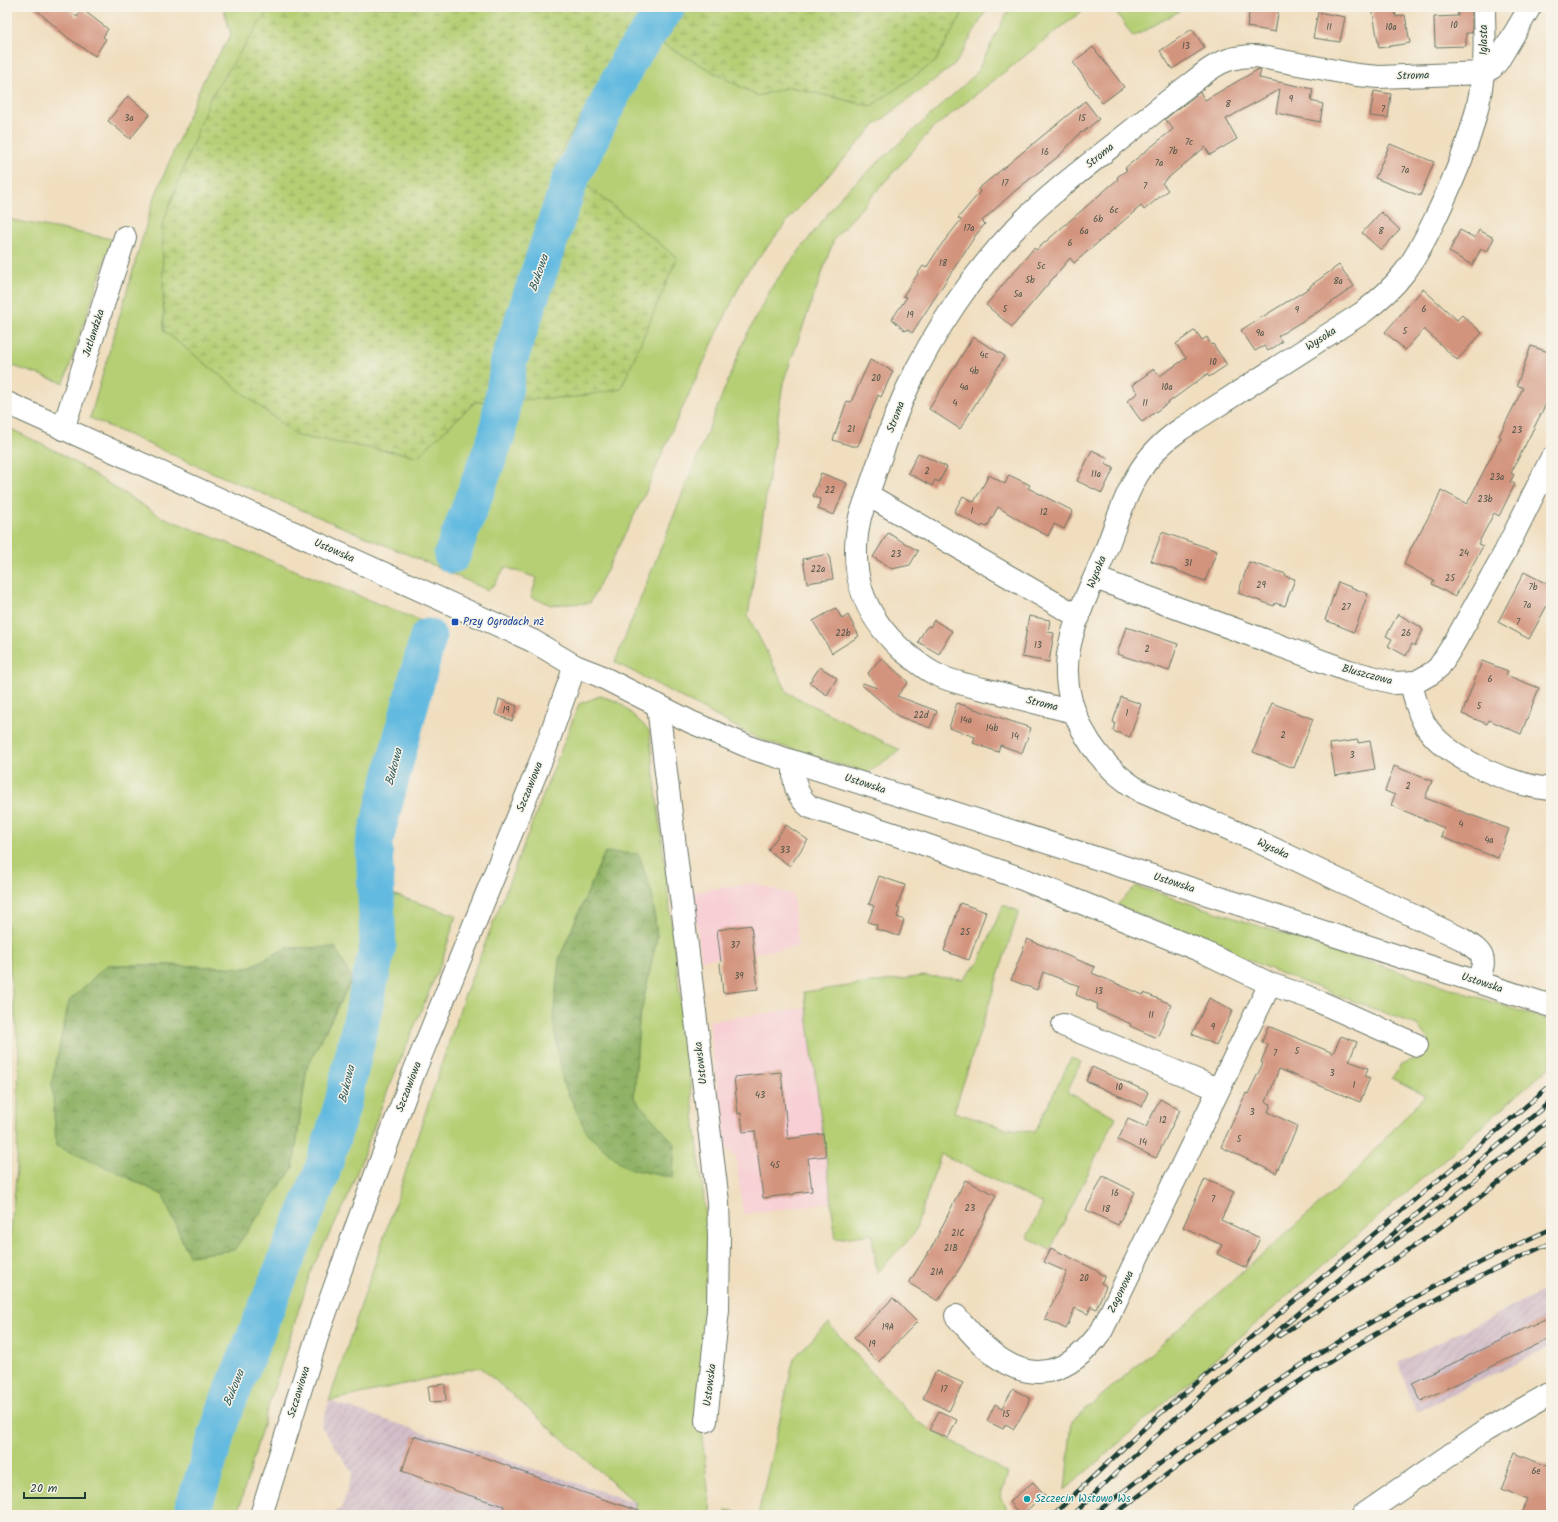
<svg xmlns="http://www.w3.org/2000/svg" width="1558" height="1522" viewBox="0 0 1558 1522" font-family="Kalam,sans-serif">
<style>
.built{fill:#f7cfd4}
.industrial{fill:url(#industrial-furrows)}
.green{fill:#b6cf74;stroke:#6a8654;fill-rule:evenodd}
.forest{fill:url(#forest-crowns);stroke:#58784d}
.wetland{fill:url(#wetland-marsh);stroke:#6a8654}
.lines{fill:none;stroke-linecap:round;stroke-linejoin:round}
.river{stroke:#62bae0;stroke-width:37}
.building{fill:#d3947e}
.minor-casing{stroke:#687565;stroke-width:24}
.tertiary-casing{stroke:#687565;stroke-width:24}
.minor{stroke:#fff;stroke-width:22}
.tertiary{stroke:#fff;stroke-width:22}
.rail-casing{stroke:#1f3d34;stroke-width:4.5}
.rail{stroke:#f7f3e8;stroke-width:3;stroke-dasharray:9;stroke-linecap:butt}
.transit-dot{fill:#1a4fb4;stroke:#f7f3e8;stroke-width:1.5}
.culture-dot{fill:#0f9aa8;stroke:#f7f3e8;stroke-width:1.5}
.labels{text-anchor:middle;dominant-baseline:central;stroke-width:3;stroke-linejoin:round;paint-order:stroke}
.number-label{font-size:9px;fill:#4c5346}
.street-label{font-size:11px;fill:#1f3d34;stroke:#f7f3e8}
.transit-label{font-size:11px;fill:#164399;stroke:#f7f3e8;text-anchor:start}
.culture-label{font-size:11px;fill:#0d838f;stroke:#f7f3e8;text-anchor:start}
.water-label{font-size:12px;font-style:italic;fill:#305c5f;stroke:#f7f3e8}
</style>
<defs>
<pattern id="industrial-furrows" width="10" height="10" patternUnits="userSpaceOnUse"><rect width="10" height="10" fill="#d2bdc8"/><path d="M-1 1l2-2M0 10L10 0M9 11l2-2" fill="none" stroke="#b4a3ac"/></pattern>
<pattern id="forest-crowns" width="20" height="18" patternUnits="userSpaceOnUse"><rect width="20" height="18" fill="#90b266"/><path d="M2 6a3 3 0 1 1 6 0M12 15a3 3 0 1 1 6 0" fill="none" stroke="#759255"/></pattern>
<pattern id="wetland-marsh" width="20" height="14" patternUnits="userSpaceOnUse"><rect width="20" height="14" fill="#b6cf74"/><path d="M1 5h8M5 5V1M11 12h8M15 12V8" fill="none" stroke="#93a960"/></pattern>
</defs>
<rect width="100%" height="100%" fill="#f7f3e8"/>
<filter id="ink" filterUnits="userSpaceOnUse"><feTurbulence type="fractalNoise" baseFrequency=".025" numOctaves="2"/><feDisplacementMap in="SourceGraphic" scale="8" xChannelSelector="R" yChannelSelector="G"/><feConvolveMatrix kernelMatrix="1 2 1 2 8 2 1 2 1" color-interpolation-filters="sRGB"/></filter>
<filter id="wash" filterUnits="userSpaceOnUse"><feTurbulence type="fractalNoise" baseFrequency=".012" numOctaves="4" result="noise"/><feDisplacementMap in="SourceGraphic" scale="16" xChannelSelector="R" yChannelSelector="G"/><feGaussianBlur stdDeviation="0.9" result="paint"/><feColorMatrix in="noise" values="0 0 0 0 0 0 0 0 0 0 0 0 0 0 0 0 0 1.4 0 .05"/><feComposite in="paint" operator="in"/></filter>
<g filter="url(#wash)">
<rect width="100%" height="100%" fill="#f0debf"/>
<path class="built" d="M753 883 793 895 798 947 701 960 692 892Z
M806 1008 832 1202 743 1214 736 1156 725 1148 709 1021Z"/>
<path class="industrial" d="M1551 1287V1346L1416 1412 1398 1363Z
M329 1401 637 1503 634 1515H326L341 1509 353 1473 321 1426Z"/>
<path class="green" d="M223 7H988L956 63 875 125 794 213 744 276 673 428 645 494 590 603 551 605 531 597 537 578 505 567 495 584 487 590 435 566 216 474 90 418 153 201 203 81 231 35Z
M1010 7H1087L932 129 834 239 783 383 748 616 788 693 900 750 868 773 759 739 615 662 745 338 773 285 843 194 976 74Z
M1113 7H1187L1133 37Z
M7 219 112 239 64 383 7 364Z
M7 427 60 453 160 516 426 623 368 842 367 886 456 915 443 958 383 1102 346 1202 312 1268 271 1397 237 1515H7V1246L11 1231 17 1167 19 1053 7 943ZM287 948 352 979 307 1067 293 1168 189 1256 163 1195 119 1173 107 965H167L247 968Z
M600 696 619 702 649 730 708 1234 700 1420 711 1515H634L636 1503 480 1367 329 1401 464 997 579 704ZM605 852 652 894 657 937 639 1021 634 1098 559 959Z
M1136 886 1551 1021V1066L1065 1490 1072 1421 1125 1376 1351 1176 1425 1095 1392 1078 1401 1064 1420 1057 1429 1041 1417 1025 1282 974 1117 905Z
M1003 905 1019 911 954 1112 1004 1128 1035 1132 1071 1058 1081 1062 1067 1092 1116 1117 1050 1250 1027 1237 1043 1204 941 1154 914 1234 877 1273 872 1234 836 1239 831 1202H832L804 992 924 976 963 979 979 962Z
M828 1323 892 1395 918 1422 985 1460 1008 1474 1000 1497 1011 1515H727L726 1510 758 1515 794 1358Z"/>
<path class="forest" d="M605 852 639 854 652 894 657 937 639 1021 634 1098 675 1144 673 1178 626 1168 587 1133 563 1083 553 1019 559 959Z
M335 947 352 979 307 1067 293 1168 234 1250 189 1256 163 1195 119 1173 56 1146 52 1081 69 1001 107 965H167L247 968 287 948Z"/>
<path class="wetland" d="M270 7H966L935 62 871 106 790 87 757 96 632 27 556 160 677 258 621 389 575 397 475 402 418 456 297 436 164 331 162 225 210 98Z"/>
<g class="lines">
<path class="river" d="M452 555 497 435 509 361 570 180 630 58 667 7
M191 1515 227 1404 321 1175 343 1102 378 945 374 843 428 637"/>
</g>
<g id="blocks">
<path class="building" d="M33 7H66L77 17 82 9 108 29 103 37 106 39 95 56 67 37Z
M1250 7H1279L1275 32 1247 27Z
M1372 7H1394L1396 17 1405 15 1410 43 1379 48Z
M1457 7H1472V33H1466V46L1435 47 1434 17 1458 16Z
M1318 12 1345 17 1340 42 1313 38Z
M1192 29 1205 48 1172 69 1160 51Z
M1093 47 1124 87 1102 103 1073 62Z
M1259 69 1261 70 1259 78 1313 89 1311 101 1323 104 1320 122 1276 113 1280 89 1226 119 1237 139 1210 155 1205 147 1162 183 1168 190 1144 210 1141 206 1074 263 1070 258 1012 327 986 305 1034 248 1036 250 1118 179 1117 177 1127 170 1125 168 1173 129 1165 119 1200 92 1205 100Z
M1374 91 1391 94 1388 118 1370 116Z
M128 96 150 114 130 139 108 121Z
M1085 101 1099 119 1082 133 1081 132 1059 156 1016 190 982 221 985 224 975 236 912 333 907 329 905 331 892 319 907 297 903 296 923 266 926 268 941 245 961 220 958 218 980 192 978 189Z
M1390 144 1434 162 1420 196 1375 178Z
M1381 212 1400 230 1381 250 1362 233Z
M1460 230 1475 238 1479 230 1494 238 1487 252 1481 249 1472 265 1449 252Z
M1339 265 1354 286 1324 308 1278 336 1282 342 1268 351 1264 346 1255 351 1241 330 1311 287 1310 286Z
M1423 289 1457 320 1462 315 1482 333 1457 360 1424 329 1405 350 1385 332Z
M1195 330 1202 340 1207 337 1211 345 1213 344 1227 365 1209 377 1207 374 1142 422 1127 401 1138 393 1132 385 1154 369 1160 376 1186 358 1176 344Z
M973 337 1005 356 960 429 929 409Z
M1531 346 1551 353V394L1511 473 1514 475 1510 482 1515 484 1499 516 1494 513 1478 544 1483 546 1455 597 1432 584 1434 581 1404 564 1410 550 1434 507 1441 490 1467 504 1501 437 1499 436 1523 388 1517 385Z
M870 360 893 371 881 397 878 395 858 446H852L833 440 847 401 851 402Z
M1092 450 1108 458 1105 464 1114 468 1102 493 1077 481Z
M918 453 947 467 939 482 935 480 932 486 908 473Z
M821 473 847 483 834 515 818 509 820 499 813 496Z
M989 475 1005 484 1009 475 1030 485 1028 488 1073 511 1064 529 1054 524 1048 536 1027 525 998 507 987 527 982 525 981 527 954 512 963 496 974 502Z
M1162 532 1217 551 1205 581 1151 561Z
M888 533 918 551 910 565 892 569 873 557Z
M829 554 833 579 807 583 803 559Z
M1249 562 1286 574 1285 576 1295 579 1285 606 1275 603 1274 606 1238 593Z
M1524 572 1551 586V598L1529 639 1498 622Z
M1338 582 1368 594 1354 632 1325 620Z
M836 608 842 619 848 615 859 636 832 653 813 621Z
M1398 614 1421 627V629L1423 630 1415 646 1412 644 1406 656 1388 646 1392 639 1386 636Z
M1029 616 1050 620 1048 632 1054 633 1049 662 1022 657Z
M934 620 952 631 939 654 918 642 925 629 928 626 930 627Z
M1126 627 1178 644 1169 671 1117 654Z
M881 658 908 682 897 696 937 711 930 728 898 716 862 685 863 683 877 688 868 673Z
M1482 661 1508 671 1506 675 1539 688 1521 734 1489 720 1487 724 1462 714Z
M820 667 837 678 827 695 809 683Z
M1121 697 1141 704 1130 737 1113 731 1115 723 1113 722Z
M499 699 517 706 512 721 495 714Z
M957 703 1031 728 1022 753 1000 745 998 752 973 743 975 737 949 728Z
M1272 703 1313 719 1294 768 1253 752Z
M1358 740V743L1370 741 1375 769 1335 776 1330 744Z
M1394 766 1432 781 1425 798 1509 829 1498 858 1441 837 1444 828 1391 805 1395 795 1385 791Z
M786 825 808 840 790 866 768 850Z
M879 876 905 885 897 907 900 908 897 917 904 920 899 936 876 929 877 925 868 922 874 906 869 904Z
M960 903 986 912 969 960 944 951Z
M751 925 758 989 723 993 720 963 721 962 717 930Z
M1027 939 1095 967 1092 973 1143 995 1144 993 1171 1004 1157 1038 1130 1026 1131 1024 1096 1009 1098 1004 1076 995 1079 986 1043 972 1037 990 1011 980Z
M1209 998 1233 1010 1216 1045 1192 1034Z
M1268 1026 1333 1053 1341 1036 1357 1042 1349 1061 1368 1068 1365 1076 1370 1078 1360 1102 1279 1069 1266 1102 1271 1104 1268 1112 1298 1126 1276 1173 1221 1147 1246 1093 1248 1094 1263 1063 1261 1062 1268 1045 1262 1042Z
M1092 1067 1148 1092 1142 1106 1086 1081Z
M781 1072 788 1139 823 1134 826 1156 808 1158 812 1191 795 1193V1194L763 1198 755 1131 743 1132 741 1113 738 1114 734 1077Z
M1160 1099 1180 1110 1156 1158 1118 1140 1128 1119 1146 1127Z
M1103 1176 1135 1192 1118 1225 1086 1210Z
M1205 1179 1234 1192 1221 1220 1260 1238 1246 1268 1217 1254 1222 1245 1183 1227Z
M965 1180 996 1195 963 1263 938 1301 909 1283 934 1243Z
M1051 1248 1100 1272 1099 1273 1105 1276 1101 1283 1106 1286 1096 1309 1091 1306 1088 1314 1075 1308 1066 1329 1045 1319 1067 1272 1044 1262Z
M893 1298 917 1322 878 1362 854 1338Z
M1551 1316V1338L1421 1401 1412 1383Z
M936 1371 963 1383 949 1411 923 1398Z
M445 1384 446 1401 430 1402 428 1386Z
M1013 1389 1031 1399 1014 1429 1006 1424 1003 1429 987 1421 995 1404 1002 1408Z
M939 1411 957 1420 948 1438 929 1430Z
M414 1436 486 1458 511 1467 510 1468 642 1512V1515H501L504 1506 465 1494 402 1471Z
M1515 1453 1551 1468V1515H1521L1528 1500 1501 1489Z
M1033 1482 1045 1495 1021 1515 1009 1502Z"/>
</g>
</g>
<g filter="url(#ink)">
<use href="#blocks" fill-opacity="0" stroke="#687565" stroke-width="1"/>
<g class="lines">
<defs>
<path id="minor" d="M63 429 125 237
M868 495 1079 617
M1095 578 1349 671 1395 683 1416 682 1432 673 1439 667 1453 645 1505 552 1551 459
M575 666 598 675 691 722 754 749 1143 873 1551 1006
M1411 682C1414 696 1417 710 1424 723 1444 758 1513 786 1551 789
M658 706 718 1202 719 1237 718 1310 706 1421
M1075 712C1048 706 1022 699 996 692 975 687 954 683 935 674 923 668 913 659 903 651 862 614 848 571 860 517 875 474 888 431 907 389 933 332 974 272 1017 227 1054 189 1099 157 1141 123 1158 109 1175 95 1193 82 1203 74 1215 64 1228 60 1237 57 1246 56 1256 56L1357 75 1379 77 1483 73 1492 68 1498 61 1530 7
M795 762C792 780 796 796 810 807L915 841 1025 880 1204 952 1270 984 1311 998 1417 1045
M1477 982C1488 957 1484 954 1462 939L1255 840 1142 792C1092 763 1056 702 1070 644 1077 612 1094 581 1106 550 1125 500 1134 461 1181 429L1362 313C1378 301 1392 289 1404 273 1416 258 1425 239 1434 221 1456 175 1478 125 1483 74 1486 52 1484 29 1484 7
M1063 1025 1218 1089
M956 1316C966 1327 975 1338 986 1348 1030 1388 1070 1375 1102 1330L1270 984
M1363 1515 1486 1430 1551 1393"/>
<path id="tertiary" d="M7 403 533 641 575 666 544 753 414 1072 355 1230 318 1334 261 1515"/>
</defs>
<use href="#minor" class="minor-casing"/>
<use href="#tertiary" class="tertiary-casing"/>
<use href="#minor" class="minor"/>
<use href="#tertiary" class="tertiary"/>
<defs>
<path id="rail" d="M1385 1247C1443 1208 1497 1163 1551 1118
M1279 1336C1329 1303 1380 1270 1430 1235 1471 1205 1511 1173 1551 1140
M1053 1515 1155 1418 1551 1085
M1073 1515 1125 1464 1191 1404 1551 1101
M1093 1515C1235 1403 1385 1303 1551 1229
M1114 1515C1249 1409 1393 1313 1551 1243"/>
</defs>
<use href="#rail" class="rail-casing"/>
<use href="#rail" class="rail"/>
</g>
</g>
<rect class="transit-dot" x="451" y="618" width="8" height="8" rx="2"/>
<circle class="culture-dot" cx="1027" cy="1499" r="4"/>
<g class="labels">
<g class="number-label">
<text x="1454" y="25">10</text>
<text x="1329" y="27">11</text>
<text x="1391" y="27">10a</text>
<text x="1186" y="46">13</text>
<text x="1291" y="99">9</text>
<text x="1228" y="104">8</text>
<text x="1383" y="109">7</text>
<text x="129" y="118">3a</text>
<text x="1082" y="118">15</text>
<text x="1189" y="142">7c</text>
<text x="1173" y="151">7b</text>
<text x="1045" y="152">16</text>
<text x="1159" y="163">7a</text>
<text x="1405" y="170">7a</text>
<text x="1005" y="183">17</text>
<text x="1145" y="186">7</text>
<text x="1114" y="210">6c</text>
<text x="1098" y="219">6b</text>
<text x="969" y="228">17a</text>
<text x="1084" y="231">6a</text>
<text x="1381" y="231">8</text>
<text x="1070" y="243">6</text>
<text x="943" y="263">18</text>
<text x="1041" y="266">5c</text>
<text x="1030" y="280">5b</text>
<text x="1338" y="281">8a</text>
<text x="1018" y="294">5a</text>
<text x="1005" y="309">5</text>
<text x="1424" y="309">6</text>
<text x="1297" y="310">9</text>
<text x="910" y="315">19</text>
<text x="1405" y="331">5</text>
<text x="1260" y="333">9a</text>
<text x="984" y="355">4c</text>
<text x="1213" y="362">10</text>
<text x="974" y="371">4b</text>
<text x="876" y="378">20</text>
<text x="964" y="387">4a</text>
<text x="1167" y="387">10a</text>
<text x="955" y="403">4</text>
<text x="1145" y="403">11</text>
<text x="851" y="429">21</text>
<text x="1517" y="430">23</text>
<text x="927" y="471">2</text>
<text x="1096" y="474">11a</text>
<text x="1497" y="477">23a</text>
<text x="830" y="490">22</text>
<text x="1485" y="499">23b</text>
<text x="972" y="511">1</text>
<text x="1044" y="512">12</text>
<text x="1464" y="553">24</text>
<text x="896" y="554">23</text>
<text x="1188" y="563">31</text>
<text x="818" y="569">22a</text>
<text x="1450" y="578">25</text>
<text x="1261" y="585">29</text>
<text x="1533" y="587">7b</text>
<text x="1527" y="605">7a</text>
<text x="1346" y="607">27</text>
<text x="1518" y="622">7</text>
<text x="843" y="633">22b</text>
<text x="1406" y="633">26</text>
<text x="1038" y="645">13</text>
<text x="1147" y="649">2</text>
<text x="1490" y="679">6</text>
<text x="1479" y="706">5</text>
<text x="506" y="710">19</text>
<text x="1127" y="713">1</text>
<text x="921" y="715">22d</text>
<text x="966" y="720">14a</text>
<text x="992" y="728">14b</text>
<text x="1283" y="735">2</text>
<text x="1015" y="736">14</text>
<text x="1352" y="755">3</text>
<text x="1408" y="786">2</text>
<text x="1461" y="824">4</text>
<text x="1489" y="840">4a</text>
<text x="785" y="850">33</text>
<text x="965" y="932">25</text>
<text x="735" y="945">37</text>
<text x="739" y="976">39</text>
<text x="1099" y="991">13</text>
<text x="1151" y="1015">11</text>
<text x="1213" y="1027">9</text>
<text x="1297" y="1051">5</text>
<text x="1275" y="1053">7</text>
<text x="1332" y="1073">3</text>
<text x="1354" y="1085">1</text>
<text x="1119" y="1087">10</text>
<text x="760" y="1095">43</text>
<text x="1252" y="1112">3</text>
<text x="1163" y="1120">12</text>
<text x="1239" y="1139">5</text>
<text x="1143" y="1142">14</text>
<text x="775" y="1165">45</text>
<text x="1115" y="1193">16</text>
<text x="1213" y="1199">7</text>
<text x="970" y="1208">23</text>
<text x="1106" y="1209">18</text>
<text x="958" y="1233">21C</text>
<text x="951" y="1248">21B</text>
<text x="937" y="1272">21A</text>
<text x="1084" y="1278">20</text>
<text x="888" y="1327">19A</text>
<text x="872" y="1344">19</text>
<text x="944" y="1389">17</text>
<text x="1006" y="1414">15</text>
<text x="1536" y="1471">6e</text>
</g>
<g class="street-label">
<text transform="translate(1484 40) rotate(-90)">Iglasta</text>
<text transform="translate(1413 76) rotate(-2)">Stroma</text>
<text transform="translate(1100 156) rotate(-39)">Stroma</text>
<text transform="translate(94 333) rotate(-72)">Jutlandzka</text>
<text transform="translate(1321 339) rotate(-33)">Wysoka</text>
<text transform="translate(896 417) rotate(-69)">Stroma</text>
<text transform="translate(334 551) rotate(24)">Ustowska</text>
<text transform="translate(1097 572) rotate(-68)">Wysoka</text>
<text transform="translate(1367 675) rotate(15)">Bluszczowa</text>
<text transform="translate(1042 704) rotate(14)">Stroma</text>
<text transform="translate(865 784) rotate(18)">Ustowska</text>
<text transform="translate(530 787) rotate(-68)">Szczawiowa</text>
<text transform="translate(1273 849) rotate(25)">Wysoka</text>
<text transform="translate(1174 883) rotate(18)">Ustowska</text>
<text transform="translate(1482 983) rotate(18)">Ustowska</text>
<text transform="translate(701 1063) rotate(-97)">Ustowska</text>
<text transform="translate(409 1087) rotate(-69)">Szczawiowa</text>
<text transform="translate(1121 1292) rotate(-64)">Zagonowa</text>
<text transform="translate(710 1385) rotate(-83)">Ustowska</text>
<text transform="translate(299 1392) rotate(-73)">Szczawiowa</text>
</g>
<g class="transit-label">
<text x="463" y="622">Przy Ogrodach nż</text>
</g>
<g class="culture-label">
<text x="1035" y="1499">Szczecin Wstowo Ws</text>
</g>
<g class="water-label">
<text transform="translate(539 273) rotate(-71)">Bukowa</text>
<text transform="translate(394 767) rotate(-75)">Bukowa</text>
<text transform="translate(347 1084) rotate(-77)">Bukowa</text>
<text transform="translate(234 1388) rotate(-68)">Bukowa</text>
</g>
</g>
<rect width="1558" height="1522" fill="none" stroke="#f7f3e8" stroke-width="24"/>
<path d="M24 1492v6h61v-6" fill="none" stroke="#1f3d34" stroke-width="2"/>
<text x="30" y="1492" font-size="12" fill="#1f3d34" stroke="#f7f3e8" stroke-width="3" paint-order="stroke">20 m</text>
</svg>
